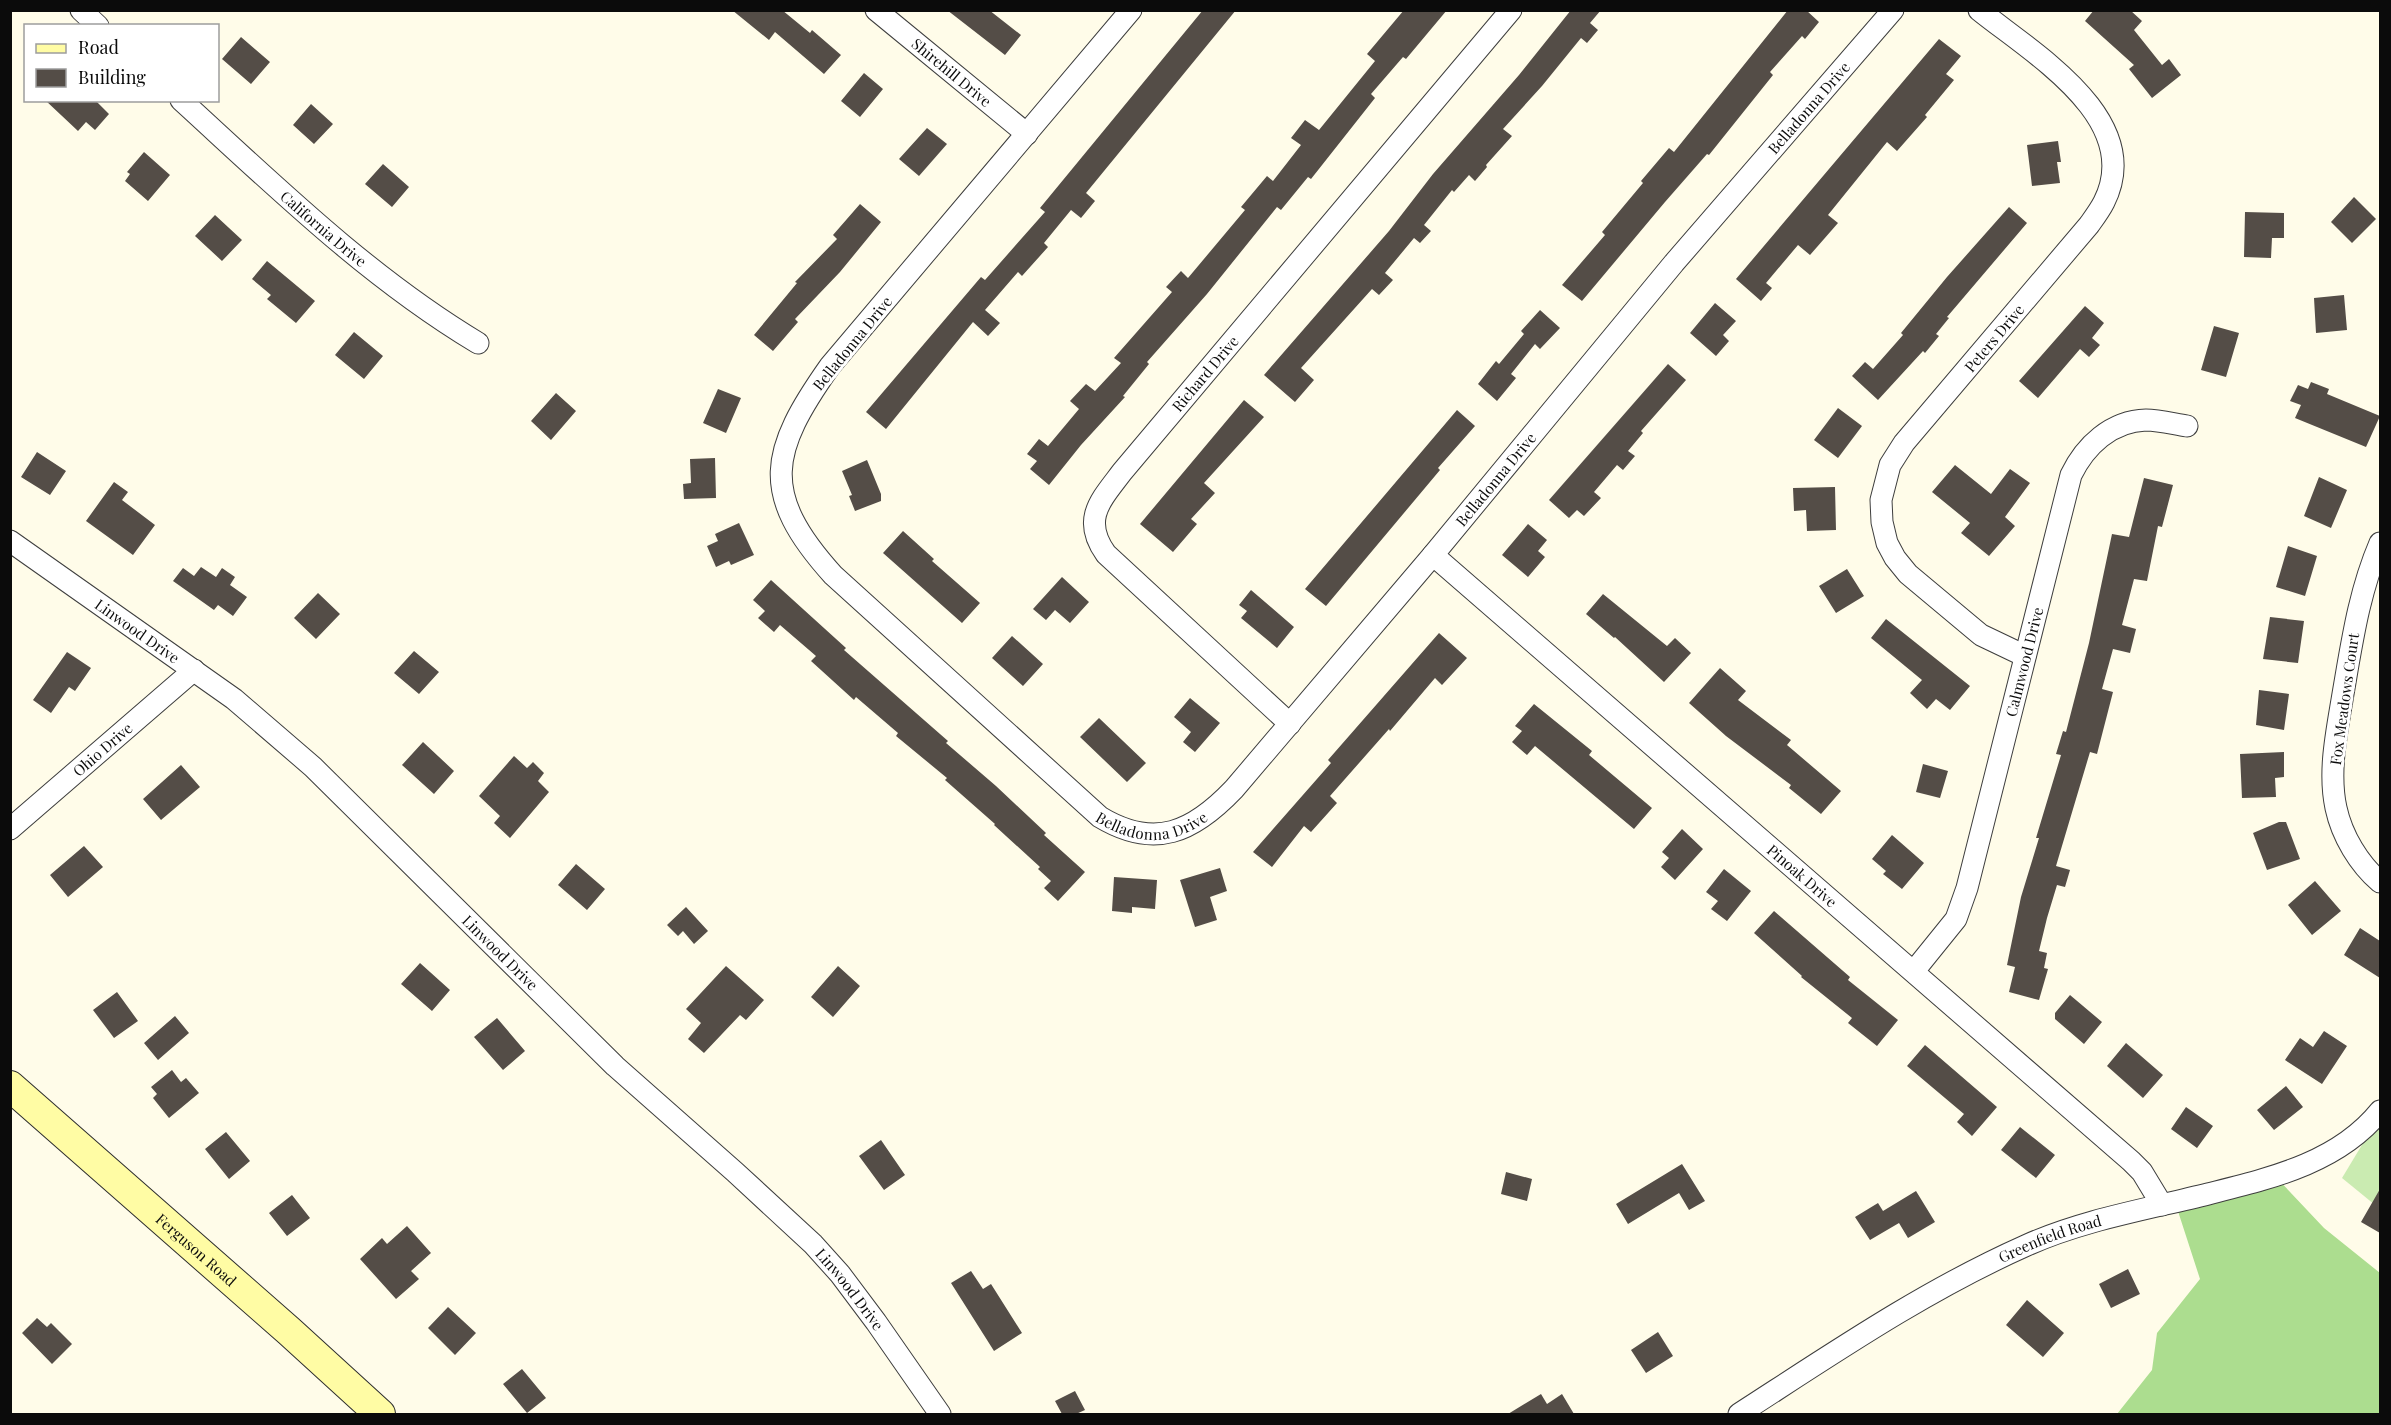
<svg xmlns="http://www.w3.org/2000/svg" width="2391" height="1425" viewBox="0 0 2391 1425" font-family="'Playfair Display',serif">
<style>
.green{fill:#caebb1}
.forest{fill:#acdd8f}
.building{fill:#544d47}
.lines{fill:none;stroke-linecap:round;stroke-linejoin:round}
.street-casing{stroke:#3e3e3e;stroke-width:23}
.secondary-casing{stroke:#2d2d2d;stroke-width:32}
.street{stroke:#fff;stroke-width:21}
.secondary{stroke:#fffca4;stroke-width:30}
.labels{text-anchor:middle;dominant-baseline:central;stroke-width:6;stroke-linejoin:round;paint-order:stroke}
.street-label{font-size:15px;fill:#0b0b0b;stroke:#fff}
</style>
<rect width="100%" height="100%" fill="#fffce9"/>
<path class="green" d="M2380 1115V1209L2342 1178Z"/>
<path class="forest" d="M2275 1176 2324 1228 2380 1273V1414H2117L2152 1370 2157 1333 2200 1279 2175 1202Z"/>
<path class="building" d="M732 10H782L810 33 812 30 841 55 824 74 775 32 769 40Z
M947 10H989L1021 35 1005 55Z
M1203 10H1236L1086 193 1095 201 1081 218 1071 210 1044 243 1048 247 1022 276 1018 272 985 310 1000 323 988 336 973 322 886 429 866 412 981 277 985 280 1045 212 1040 208Z
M1404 10H1447L1406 59 1403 57 1371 94 1375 98 1311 179 1308 177 1281 210 1277 207 1207 294 1147 362 1149 364 1123 396 1125 397 1081 445 1049 485 1030 469 1037 461 1027 454 1039 439 1048 446 1079 409 1070 401 1086 384 1095 391 1121 363 1114 358 1172 292 1166 287 1181 271 1188 278 1245 210 1241 207 1267 176 1273 181 1301 145 1291 138 1305 120 1319 130 1375 61 1367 54Z
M1571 10H1601L1590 23 1598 30 1587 43 1581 38 1542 86 1503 129 1512 136 1486 165 1487 167 1475 181 1469 175 1454 192 1452 190 1424 225 1431 231 1420 243 1414 238 1385 273 1393 280 1379 295 1372 289 1301 368 1314 380 1295 402 1264 375 1389 231 1433 174 1519 75Z
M1788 10H1806L1819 22 1805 39 1802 36 1770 72 1773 75 1709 155 1707 154 1665 202 1582 301 1562 285 1605 235 1602 232 1643 183 1641 181 1669 148 1674 152Z
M2094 10H2130L2142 21 2134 30 2162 65 2169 59 2181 75 2152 98 2129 69 2134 65 2085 21Z
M241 37 270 62 251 84 222 59Z
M1939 39 1961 56 1946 74 1954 80 1925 115 1927 117 1897 151 1887 142 1828 215 1838 223 1810 255 1798 245 1766 283 1772 288 1761 301 1736 279Z
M864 73 883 89 860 117 841 101Z
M45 100H95L109 114 95 130 86 122 78 131Z
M311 104 333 124 314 144 293 125Z
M927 128 947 144 919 176 899 159Z
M2058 141 2061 162H2057L2060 183 2032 186 2027 145Z
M144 152 170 175 148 201 125 181 130 174 127 172Z
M383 164 409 187 392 207 365 184Z
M2354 197 2376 219 2352 243 2331 222Z
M860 204 881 222 840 272 795 319 798 322 773 351 754 335 797 283 795 282 837 239 833 235Z
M2009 207 2027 223 1947 317 1949 318 1936 334 1939 336 1925 353 1923 351 1878 400 1852 376 1865 362 1873 369 1903 335 1901 333 1947 277Z
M2245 212 2284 213V238H2272L2271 258 2244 257Z
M215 215 242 240 222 261 195 236Z
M267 261 315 301 296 323 267 299 271 295 252 279Z
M2344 295 2347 330 2316 333 2314 298Z
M1715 303 1736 321 1723 335 1729 341 1716 356 1690 333Z
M2085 306 2104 323 2092 338 2100 345 2089 357 2080 349 2038 398 2019 381Z
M1540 310 1560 328 1540 349 1535 344 1511 374 1516 378 1497 401 1478 384 1496 361 1499 364 1524 334 1521 331Z
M2214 326 2239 333 2226 377 2201 370Z
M354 332 383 356 364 379 335 355Z
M1668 364 1686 380 1641 431 1643 433 1628 451 1635 456 1623 470 1617 465 1594 492 1601 498 1584 516 1577 510 1569 518 1549 500Z
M2311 382 2329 389 2327 394 2380 416 2366 447 2295 418 2301 405 2290 401 2298 385 2308 389Z
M718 389 741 398 726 433 703 423Z
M556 393 576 411 551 440 531 421Z
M1244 400 1264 417 1204 483 1215 493 1191 519 1197 524 1173 552 1140 524Z
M1838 408 1862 426 1838 458 1814 440Z
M1457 410 1475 426 1438 468 1440 470 1326 606 1305 589Z
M37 452 66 471 50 495 21 477Z
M715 458 716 498 684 499 683 484 691 483 690 459Z
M867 460 881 494V501L855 511 849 496 852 495 842 471Z
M1955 465 1991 494 2010 469 2030 483 2005 517 2015 526 1989 556 1961 533 1970 523 1932 492Z
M2319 477 2347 490 2331 528 2304 516Z
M2144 478 2173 485 2162 527 2158 526 2147 581 2134 579 2122 625 2136 629 2130 653 2113 649 2102 689 2113 692 2097 754 2090 752 2056 866 2070 870 2065 887 2057 885 2047 918 2039 951 2047 953 2044 968 2048 969 2039 1000 2009 992 2015 967 2007 965 2021 897 2039 838H2036L2061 755 2056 754 2063 731 2066 732 2089 643 2112 534 2129 537Z
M114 482 128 492 122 500 155 525 133 555 86 521Z
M1835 487 1836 530 1807 531 1806 510 1794 511 1793 488Z
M739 523 754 555 731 565 729 561 716 567 707 546 718 541 715 534Z
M1528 524 1547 540 1538 551 1545 557 1528 577 1502 555Z
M903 531 934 559 932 561 980 603 962 623 883 553Z
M2288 546 2317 556 2305 596 2276 587Z
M201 567 216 577 222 568 235 577 230 585 247 597 233 616 218 605 214 610 173 581 183 568 194 576Z
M1847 569 1864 596 1836 613 1819 586Z
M1062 577 1089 602 1070 623 1055 610 1046 620 1033 609Z
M771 580 846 648 844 650 948 741 946 743 996 786 1046 833 1044 835 1085 872 1058 901 1044 888 1051 881 1038 869 1040 867 994 825 995 824 945 780 947 778 896 736 898 733 856 697 854 700 811 661 816 656 780 625 774 632 758 618 765 611 753 600Z
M1251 590 1294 627 1277 648 1241 618 1247 611 1239 605Z
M318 593 340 614 316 639 294 618Z
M1603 594 1667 646 1675 638 1691 653 1664 682 1615 637 1614 638 1586 614Z
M2270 617 2304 621 2298 663 2263 659Z
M1886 619 1970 686 1950 710 1936 699 1927 709 1910 693 1922 680 1871 638Z
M1439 633 1467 658 1442 685 1435 678 1390 731 1389 729 1330 796 1337 803 1311 832 1304 826 1272 867 1253 852 1331 763 1328 760Z
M1012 636 1043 664 1023 686 992 658Z
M414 651 439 672 419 694 394 673Z
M67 652 91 668 75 691 69 687 51 713 33 700Z
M1720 668 1746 691 1738 700 1791 740 1787 745 1841 791 1821 814 1789 788 1791 785 1726 736 1689 703Z
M2259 690 2289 694 2284 730 2256 725Z
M1190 698 1220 723 1195 752 1183 742 1191 732 1174 717Z
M1534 704 1592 751 1589 755 1652 808 1634 829 1535 746 1527 755 1512 742 1522 731 1515 726Z
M1099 718 1146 763 1127 782 1080 737Z
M423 742 454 771 434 794 402 765Z
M2284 752V777L2275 778 2276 797 2242 798 2240 754Z
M514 756 527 768 533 762 544 773 538 781 549 792 510 838 494 823 500 816 479 796Z
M1923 764 1948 771 1940 798 1916 792Z
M181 765 200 787 161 820 143 799Z
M2279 822H2286L2300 859 2267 870 2253 833Z
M1682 829 1703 849 1675 880 1661 867 1669 858 1662 852Z
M1892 835 1924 863 1902 889 1883 874 1886 871 1872 859Z
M84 846 103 867 68 897 50 875Z
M576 864 605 889 587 910 558 885Z
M1220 868 1227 891 1210 897 1217 920 1195 927 1180 880Z
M1724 869 1751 891 1727 921 1711 909 1718 901 1706 892Z
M1114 877 1157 880 1155 909 1132 907V913L1112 911Z
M2315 881 2341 911 2312 935 2288 905Z
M686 907 708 931 694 944 683 931 678 936 667 925Z
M1774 911 1850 977 1848 980 1898 1020 1877 1046 1848 1023 1852 1018 1801 977 1802 976 1754 933Z
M2360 928 2380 941V978L2344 955Z
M420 963 450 990 432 1011 401 984Z
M726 966 764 1000 746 1020 740 1015 704 1053 688 1039 701 1023 686 1009Z
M838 966 860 986 833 1017 811 997Z
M117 992 138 1021 114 1038 93 1010Z
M2070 995 2102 1022 2084 1044 2055 1019V1013Z
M175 1016 189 1033 158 1060 144 1043Z
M497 1018 525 1051 503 1070 474 1037Z
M2324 1031 2347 1046 2322 1084 2285 1060 2300 1038 2313 1047Z
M2126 1043 2163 1075 2143 1098 2107 1066Z
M1925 1045 1997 1107 1972 1136 1957 1122 1964 1114 1907 1066Z
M172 1070 181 1082 186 1078 199 1093 169 1118 153 1098 157 1094 151 1087Z
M2286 1086 2303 1107 2274 1130 2257 1110Z
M2186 1107 2213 1126 2197 1148 2171 1129Z
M2020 1127 2055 1155 2036 1178 2001 1150Z
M226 1132 250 1161 229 1179 205 1149Z
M881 1140 905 1175 884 1190 859 1156Z
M1682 1164 1705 1201 1689 1210 1679 1193 1628 1224 1616 1204Z
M1506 1172 1532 1179 1527 1201 1501 1194Z
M2380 1189V1233L2361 1222Z
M1916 1191 1935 1222 1908 1238 1899 1223 1870 1240 1855 1217 1878 1203 1883 1211Z
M292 1195 310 1218 287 1236 269 1213Z
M407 1226 431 1253 411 1271 419 1279 396 1299 360 1259 382 1238 387 1244Z
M2128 1269 2140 1294 2111 1308 2099 1284Z
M971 1271 983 1289 991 1284 1022 1333 994 1351 951 1283Z
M2027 1300 2064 1333 2043 1357 2006 1325Z
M448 1307 476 1333 455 1355 428 1328Z
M37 1318 47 1327 51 1323 72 1344 52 1364 22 1333Z
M1658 1332 1673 1356 1646 1373 1631 1350Z
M522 1369 546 1398 527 1413 503 1384Z
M1075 1391 1085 1410 1076 1414H1062L1055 1401Z
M1541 1394 1547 1404 1562 1394 1574 1414H1508Z"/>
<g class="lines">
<defs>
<g id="street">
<path d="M81 10 98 26"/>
<path id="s1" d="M876 10 1027 134"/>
<path id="s2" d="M1131 10 830 366C770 451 759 493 833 575L1100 817C1155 850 1193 832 1234 789L1433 555 1674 263 1893 10"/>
<path d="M1979 10C2032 53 2146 119 2104 202 2100 210 2094 218 2089 225L1904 443 1890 465 1881 500 1882 522 1887 543 1895 558 1908 574 1981 635 2025 656"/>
<path id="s3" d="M181 100C275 186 368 277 478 343"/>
<path id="s4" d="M10 541 234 699 313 767 615 1066 735 1172 813 1244 840 1274 876 1322 940 1414"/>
<path d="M2380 543C2359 592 2352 642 2343 694 2337 731 2328 771 2336 808 2342 836 2359 864 2380 882"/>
<path id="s5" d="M1433 555 2131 1161 2142 1172 2162 1205"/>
<path id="s6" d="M1290 724 1106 554C1081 519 1101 500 1122 472L1511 10"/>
<path id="s7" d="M10 829 194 670"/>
<path id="s8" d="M1914 971 1956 919 1967 888 2071 475C2085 446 2111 421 2146 420 2159 420 2174 424 2187 426"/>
<path id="s9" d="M1739 1414C1832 1354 1924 1291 2025 1246 2082 1220 2148 1209 2208 1194 2271 1178 2338 1163 2380 1111"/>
</g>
<g id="secondary">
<path id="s10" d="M10 1086 289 1331 380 1414"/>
</g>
</defs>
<use href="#street" class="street-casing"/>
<use href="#secondary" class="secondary-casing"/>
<use href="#street" class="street"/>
<use href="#secondary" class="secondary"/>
</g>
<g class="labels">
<g class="street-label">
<text stroke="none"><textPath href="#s1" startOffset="98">Shirehill Drive</textPath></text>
<text stroke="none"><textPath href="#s2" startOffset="2106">Belladonna Drive</textPath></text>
<text stroke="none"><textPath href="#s3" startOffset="192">California Drive</textPath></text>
<text transform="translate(1994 338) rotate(-50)">Peters Drive</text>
<text transform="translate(852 343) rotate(-51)">Belladonna Drive</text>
<text stroke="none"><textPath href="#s6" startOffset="472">Richard Drive</textPath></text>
<text stroke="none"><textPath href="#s2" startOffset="1620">Belladonna Drive</textPath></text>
<text stroke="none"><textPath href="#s4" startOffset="156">Linwood Drive</textPath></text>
<text stroke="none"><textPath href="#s8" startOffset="333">Calmwood Drive</textPath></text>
<text transform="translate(2344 699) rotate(-82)">Fox Meadows Court</text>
<text stroke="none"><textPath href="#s7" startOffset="122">Ohio Drive</textPath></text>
<text stroke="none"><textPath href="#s2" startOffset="1118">Belladonna Drive</textPath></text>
<text stroke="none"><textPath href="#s5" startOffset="489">Pinoak Drive</textPath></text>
<text stroke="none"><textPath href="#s4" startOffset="642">Linwood Drive</textPath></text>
<text stroke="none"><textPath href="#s9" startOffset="358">Greenfield Road</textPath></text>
<text stroke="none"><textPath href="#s10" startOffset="248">Ferguson Road</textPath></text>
<text stroke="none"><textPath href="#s4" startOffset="1128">Linwood Drive</textPath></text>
</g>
</g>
<rect width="2391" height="1425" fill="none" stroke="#0b0b0b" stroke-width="24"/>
<rect x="24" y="24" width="195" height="78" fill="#ffffff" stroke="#9d9d9d" stroke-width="1.5"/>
<rect x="36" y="44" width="30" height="9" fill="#fffca4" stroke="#9d9d9d" stroke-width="1.5"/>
<text x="78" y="54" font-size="18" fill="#0b0b0b">Road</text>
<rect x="36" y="69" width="30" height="18" fill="#544d47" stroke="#9d9d9d" stroke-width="1.5"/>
<text x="78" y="84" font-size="18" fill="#0b0b0b">Building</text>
</svg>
